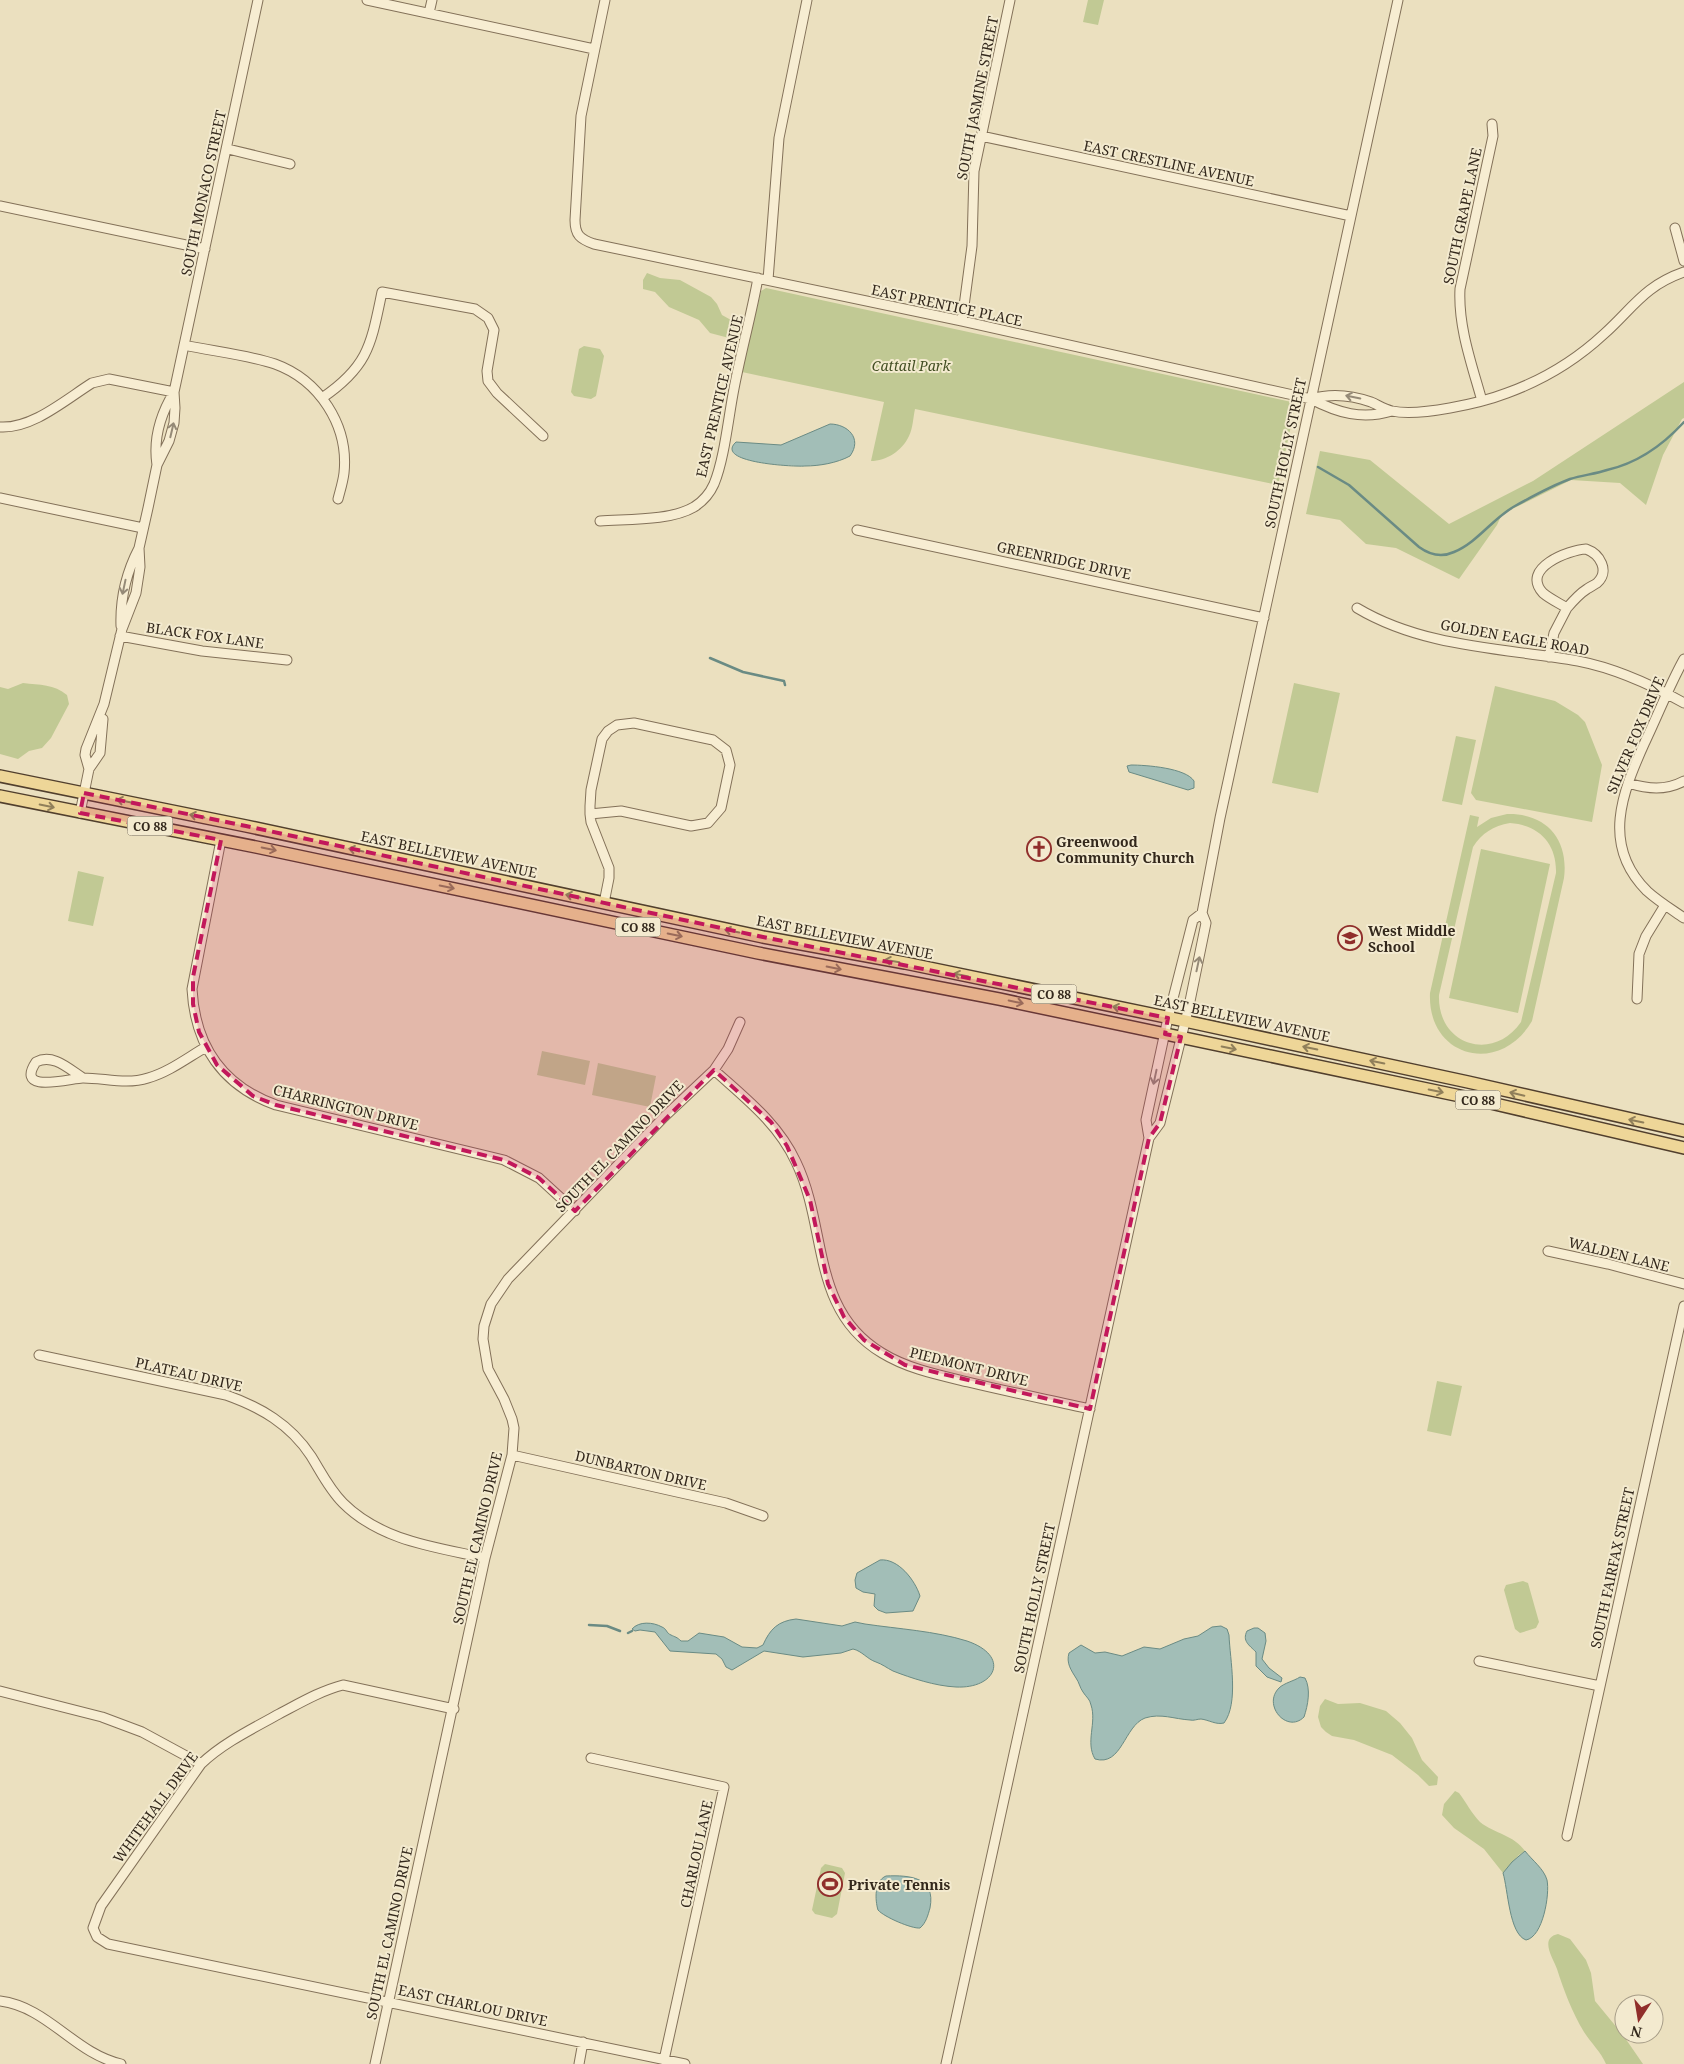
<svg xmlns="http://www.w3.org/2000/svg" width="1684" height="2064" viewBox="0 0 1684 2064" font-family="'Noto Serif',serif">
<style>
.green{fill:#c1c994;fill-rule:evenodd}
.water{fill:#a2beb7;stroke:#6a8b84}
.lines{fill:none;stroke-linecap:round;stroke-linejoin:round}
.stream{stroke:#6a8b84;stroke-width:2.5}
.minor-casing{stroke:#837159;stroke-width:11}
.major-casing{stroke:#513f2d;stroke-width:14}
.minor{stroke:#f7edd2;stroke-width:9}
.major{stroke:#eed698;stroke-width:11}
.oneway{stroke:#958a77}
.oneway2{stroke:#907f5a}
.marked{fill:#c2185b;fill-opacity:0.2;stroke:#c2185b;stroke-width:4;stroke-dasharray:10 6;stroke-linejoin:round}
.labels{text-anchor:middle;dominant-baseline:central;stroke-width:4;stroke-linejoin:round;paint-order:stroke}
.shield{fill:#f3eacf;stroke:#6d6252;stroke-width:1}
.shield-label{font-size:12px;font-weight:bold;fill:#33281c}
.street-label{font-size:14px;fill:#33281c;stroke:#f3eacf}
.park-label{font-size:14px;font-style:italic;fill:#434f24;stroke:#f3eacf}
.poi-label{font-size:14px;font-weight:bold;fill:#33281c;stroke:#f3eacf;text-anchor:start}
</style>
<rect width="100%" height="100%" fill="#ebe0bf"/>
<path class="green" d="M1088 0H1104L1098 25 1083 22Z
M647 273 660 278 680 280 711 297 717 304 722 315 731 320 734 327 733 335 729 338 710 333 699 320 669 307 655 292 643 289V280Z
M766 288 1296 403 1278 485 915 409C913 418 913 428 909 436 902 451 886 461 871 461L884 402 742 372 761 291Z
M584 346 600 349 604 356 596 396 591 399 574 396 571 392 579 349Z
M1684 382V418L1682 419 1663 455 1646 505 1620 483 1571 480 1502 514 1497 525 1459 579 1396 548 1366 544 1340 520 1306 514 1320 451 1370 460 1449 524 1533 481Z
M23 683C40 685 54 684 67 695L69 704 51 738 42 748 29 751 18 759 0 754V687L8 689Z
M1294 683 1340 693 1318 793 1272 783Z
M1495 686 1555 701 1578 715 1585 722 1602 765 1592 822 1476 800 1471 793Z
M1456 736 1476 740 1462 805 1442 801Z
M1507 814C1546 813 1569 839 1564 878L1532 1021C1500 1076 1427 1058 1430 993L1470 815 1479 817 1477 827 1491 818ZM1510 823C1539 825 1557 844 1556 873L1521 1022C1493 1063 1437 1045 1439 995L1473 847C1482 833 1493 826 1510 823Z
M1481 849 1550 864 1518 1013 1449 998Z
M78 871 104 877 93 926 68 921Z
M542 1051 590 1061 585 1085 537 1075Z
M598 1063 656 1076 650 1107 592 1095Z
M1437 1381 1462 1386 1451 1436 1427 1431Z
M1523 1581 1528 1583 1539 1622 1536 1628 1520 1633 1515 1629 1504 1590 1506 1585Z
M1325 1699 1338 1704 1360 1703 1386 1711 1400 1723 1412 1738 1422 1760 1438 1777 1437 1785 1429 1786 1418 1775 1392 1755 1354 1740 1332 1736 1326 1732 1321 1727 1318 1717 1320 1706Z
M1455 1791 1459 1793C1466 1802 1472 1814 1480 1822 1495 1834 1514 1835 1525 1851L1519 1855 1503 1873 1484 1849 1454 1828 1442 1815 1444 1804Z
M825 1864 842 1868 845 1873 837 1914 832 1918 815 1914 812 1910 821 1868Z
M1558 1934 1570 1939 1586 1960 1591 1973 1595 2001 1623 2035 1643 2064H1606C1601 2052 1591 2043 1584 2032 1572 2012 1564 1991 1557 1969 1553 1958 1539 1938 1558 1934Z"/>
<path class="water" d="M830 424C847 424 863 438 850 456 837 463 819 466 805 466 796 467 713 463 736 442L781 445Z
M1131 765C1146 765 1186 768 1194 781V788L1188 790 1129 772 1127 766Z
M880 1560C898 1558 915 1580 920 1596L913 1611 886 1613 878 1610 874 1606 875 1594 863 1592 856 1588 855 1580 857 1573Z
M796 1619 842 1626 855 1622 865 1624C899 1629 935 1631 967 1641 1011 1656 996 1689 956 1687 935 1686 911 1678 893 1671 887 1668 882 1664 876 1662 867 1659 862 1651 853 1649L841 1653 803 1657 764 1651 732 1670 726 1667 722 1659 716 1654 670 1651 655 1632 640 1630 635 1631 632 1629C639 1621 653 1622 662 1627 667 1629 666 1633 671 1635 675 1637 677 1637 681 1641H688L699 1633 724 1637 742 1647 757 1648 763 1645C770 1629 778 1621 796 1619Z
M1221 1626 1227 1629 1229 1635C1230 1660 1239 1703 1224 1723 1216 1725 1209 1720 1201 1719 1197 1719 1194 1721 1190 1720 1174 1719 1161 1713 1145 1718 1124 1726 1122 1767 1095 1759 1085 1742 1097 1723 1091 1705 1090 1699 1086 1697 1083 1692 1080 1688 1079 1682 1076 1678 1071 1670 1066 1663 1069 1653L1081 1645 1095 1653 1105 1652 1122 1656 1144 1647 1160 1649 1184 1639 1198 1636 1212 1627Z
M1254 1628H1258L1265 1633 1266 1641 1262 1659 1269 1668 1282 1678 1281 1682 1267 1677 1256 1666V1652C1249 1645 1242 1641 1247 1631Z
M1300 1677 1305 1678C1311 1689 1308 1705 1304 1717 1287 1734 1262 1705 1279 1688 1284 1683 1294 1681 1300 1677Z
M1525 1851C1532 1860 1544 1869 1547 1880 1550 1894 1543 1937 1526 1940 1509 1934 1508 1889 1503 1873L1512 1862Z
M886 1876C910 1875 936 1877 930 1908 928 1915 926 1923 920 1928 912 1929 884 1917 878 1910 875 1900 874 1881 886 1876Z"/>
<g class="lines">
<path class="stream" d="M1318 467 1349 485 1419 547C1430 555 1441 558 1454 552 1478 542 1493 518 1515 506 1533 496 1551 486 1570 479 1583 475 1595 474 1607 470 1638 463 1663 445 1684 422
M710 658 743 672 784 681 785 685
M589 1625 607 1626 620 1631
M628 1633 632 1631"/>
<defs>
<path id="minor" d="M367 0 594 49
M605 0 581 116 575 220C575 235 580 239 594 244L962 321 1311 399C1338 413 1362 420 1392 411
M429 13 432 0
M981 136 1351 216
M228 149 290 164
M0 206 205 249
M1675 228 1684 261
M768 280 779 138 807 0
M962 321 972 246 974 171 1010 0
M184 345C211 351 249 355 275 364 319 380 349 425 344 473 343 482 340 491 338 499
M322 398C369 366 371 344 382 292L475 309 488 318 494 330 487 371 488 381 497 393 543 436
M1311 399C1331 393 1351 395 1371 402 1378 405 1384 409 1392 411 1419 417 1481 403 1507 393 1543 380 1576 360 1604 334 1633 308 1644 286 1684 272
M1482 401C1472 365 1458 327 1460 289L1493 136 1492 124
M0 427C32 429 65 400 92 383L109 379 174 392
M157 465C153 439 160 415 174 392L258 0
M0 498 143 528
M600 521C628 519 670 521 694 507 702 502 710 493 714 484 724 460 728 421 733 394 740 355 751 317 758 278
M857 530 1264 618
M1586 549C1600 554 1610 571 1597 583 1594 585 1590 587 1587 589 1579 594 1573 601 1567 608 1559 603 1550 599 1543 593 1520 568 1569 550 1586 549Z
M1357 608C1424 648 1504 648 1578 661 1614 668 1652 685 1684 703
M121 626C120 598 126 573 139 548
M120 636 202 651 287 660
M1549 657 1554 633 1567 608
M1684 659C1669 686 1658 715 1645 742 1622 793 1601 845 1647 891 1658 901 1671 909 1684 918
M89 769 100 753 103 719
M1628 783C1648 789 1665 791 1684 781
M80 813 89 769 85 755 86 749 104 704 122 629 136 593 140 567 139 548 148 508 157 465 169 441 174 423 175 408 174 392
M590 814 621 811 691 826 708 823 721 808 730 765 726 750 713 740 634 723 617 725 608 731 602 739 591 790 590 806V814L591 822 609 868V878L604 903
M221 840 192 989C195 1046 223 1086 276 1105L504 1160 539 1178 575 1211
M1637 999 1639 954 1646 936 1665 905
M714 1070C745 1098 778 1123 796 1162 828 1228 810 1310 882 1353 908 1369 939 1375 968 1382 1009 1392 1050 1400 1090 1409
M83 1078C69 1069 53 1053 36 1062 14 1095 71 1078 83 1078 105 1078 126 1085 148 1078 169 1072 187 1058 206 1047
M1149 1138 1160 1123 1189 1006 1206 923 1202 913 1220 818 1398 0
M1548 1251 1608 1264 1684 1284
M39 1355 226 1395C260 1407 290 1424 311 1456 321 1472 329 1489 343 1503 381 1541 435 1547 485 1558
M512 1455 726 1503 763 1516
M1479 1661 1600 1686
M0 1691 102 1717 142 1732 201 1764
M454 1709 343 1685C320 1691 300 1703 279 1714 252 1729 223 1743 201 1764L101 1906 93 1928 97 1937 108 1944 685 2064
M591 1758 724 1787 664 2060
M1567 1836 1684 1306
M0 2001C48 2007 74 2053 121 2064
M375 2064 485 1558 512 1455 514 1428 512 1419 504 1399 488 1369 483 1339 484 1326 491 1304 508 1279 664 1117 714 1070 728 1049 740 1022
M579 2064 583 2042
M946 2064 1149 1138 1146 1120 1168 1018 1193 920 1202 913"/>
<path id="major" d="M0 776 246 826 763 937 905 963 1185 1021 1468 1082 1684 1131
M0 796 256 847 758 953 999 999 1465 1097 1684 1148"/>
</defs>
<use href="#minor" class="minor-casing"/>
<use href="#major" class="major-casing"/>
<use href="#minor" class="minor"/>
<use href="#major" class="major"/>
</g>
<defs><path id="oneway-shaft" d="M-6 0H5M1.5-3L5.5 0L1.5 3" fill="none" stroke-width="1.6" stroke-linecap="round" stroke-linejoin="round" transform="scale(1.25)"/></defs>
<g class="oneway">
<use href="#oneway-shaft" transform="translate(1353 397) rotate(-168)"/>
<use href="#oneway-shaft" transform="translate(172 430) rotate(-77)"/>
<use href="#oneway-shaft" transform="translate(124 587) rotate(102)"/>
<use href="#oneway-shaft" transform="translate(1198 964) rotate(-78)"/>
<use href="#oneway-shaft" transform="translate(1155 1077) rotate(102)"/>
</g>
<g class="oneway2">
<use href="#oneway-shaft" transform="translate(124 801) rotate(-169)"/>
<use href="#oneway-shaft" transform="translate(47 806) rotate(12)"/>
<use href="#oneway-shaft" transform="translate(197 816) rotate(-169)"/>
<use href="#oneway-shaft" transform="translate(269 849) rotate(12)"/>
<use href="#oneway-shaft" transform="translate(356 850) rotate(-168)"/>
<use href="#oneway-shaft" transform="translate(447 887) rotate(12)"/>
<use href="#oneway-shaft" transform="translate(573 896) rotate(-168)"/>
<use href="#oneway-shaft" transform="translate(732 931) rotate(-168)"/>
<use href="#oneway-shaft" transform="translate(675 935) rotate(12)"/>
<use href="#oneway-shaft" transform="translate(892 961) rotate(-170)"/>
<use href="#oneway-shaft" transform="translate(834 968) rotate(11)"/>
<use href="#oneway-shaft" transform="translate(961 975) rotate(-168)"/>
<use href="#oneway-shaft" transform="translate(1016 1002) rotate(12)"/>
<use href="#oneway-shaft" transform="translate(1120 1008) rotate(-168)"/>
<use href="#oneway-shaft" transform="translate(1229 1048) rotate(12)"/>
<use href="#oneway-shaft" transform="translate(1310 1048) rotate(-168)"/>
<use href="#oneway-shaft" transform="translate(1377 1062) rotate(-168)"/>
<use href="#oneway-shaft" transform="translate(1436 1091) rotate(12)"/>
<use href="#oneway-shaft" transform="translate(1517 1094) rotate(-167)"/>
<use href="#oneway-shaft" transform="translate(1636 1121) rotate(-168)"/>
</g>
<path class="marked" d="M84 793 246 826 763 937 1168 1018 1165 1034 1181 1037 1160 1123 1149 1138 1090 1409 905 1365 864 1340 844 1317 828 1284 810 1200 787 1146 771 1122 714 1070 575 1211 539 1178 504 1160 276 1105 253 1096 217 1065 199 1032 193 1004V977L221 840 80 813Z"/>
<defs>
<symbol id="church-ring" viewBox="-11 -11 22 22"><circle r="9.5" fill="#f3eacf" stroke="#902e2b" stroke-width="1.5"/><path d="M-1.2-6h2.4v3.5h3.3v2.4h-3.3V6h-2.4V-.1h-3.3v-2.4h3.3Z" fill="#902e2b"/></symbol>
<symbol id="school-ring" viewBox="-11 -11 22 22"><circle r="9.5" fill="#f3eacf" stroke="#902e2b" stroke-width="1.5"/><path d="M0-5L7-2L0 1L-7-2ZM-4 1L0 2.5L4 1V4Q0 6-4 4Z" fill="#902e2b"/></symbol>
<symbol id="stadium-ring" viewBox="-11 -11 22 22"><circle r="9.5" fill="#f3eacf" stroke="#902e2b" stroke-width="1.5"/><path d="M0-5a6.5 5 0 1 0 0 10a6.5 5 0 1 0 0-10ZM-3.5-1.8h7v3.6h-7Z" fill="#902e2b"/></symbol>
</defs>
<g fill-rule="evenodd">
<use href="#church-ring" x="1025" y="835" width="28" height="28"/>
<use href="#school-ring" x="1336" y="924" width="28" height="28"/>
<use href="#stadium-ring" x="816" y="1870" width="28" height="28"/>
</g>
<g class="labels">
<g class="shield">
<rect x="127.5" y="816.5" width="45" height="19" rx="4"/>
<rect x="615.5" y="917.5" width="45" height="19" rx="4"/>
<rect x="1031.5" y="984.5" width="45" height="19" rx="4"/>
<rect x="1455.5" y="1090.5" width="45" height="19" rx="4"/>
</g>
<g class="shield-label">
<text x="150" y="826">CO 88</text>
<text x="638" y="927">CO 88</text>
<text x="1054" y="994">CO 88</text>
<text x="1478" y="1100">CO 88</text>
</g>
<g class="street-label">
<text transform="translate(977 98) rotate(-79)">SOUTH JASMINE STREET</text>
<text transform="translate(1169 163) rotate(12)">EAST CRESTLINE AVENUE</text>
<text transform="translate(203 193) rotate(-78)">SOUTH MONACO STREET</text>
<text transform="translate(1462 216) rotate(-78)">SOUTH GRAPE LANE</text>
<text transform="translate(947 305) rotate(12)">EAST PRENTICE PLACE</text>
<text transform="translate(719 396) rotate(-77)">EAST PRENTICE AVENUE</text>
<text transform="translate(1285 453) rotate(-78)">SOUTH HOLLY STREET</text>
<text transform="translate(1064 560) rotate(12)">GREENRIDGE DRIVE</text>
<text transform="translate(205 635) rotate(8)">BLACK FOX LANE</text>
<text transform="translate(1515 637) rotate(10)">GOLDEN EAGLE ROAD</text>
<text transform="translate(1635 735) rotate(-67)">SILVER FOX DRIVE</text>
<text transform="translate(449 854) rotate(12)">EAST BELLEVIEW AVENUE</text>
<text transform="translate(845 937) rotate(11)">EAST BELLEVIEW AVENUE</text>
<text transform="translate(1242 1018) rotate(12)">EAST BELLEVIEW AVENUE</text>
<text transform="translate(346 1107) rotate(14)">CHARRINGTON DRIVE</text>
<text transform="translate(619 1146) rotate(-46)">SOUTH EL CAMINO DRIVE</text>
<text transform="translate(1619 1254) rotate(14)">WALDEN LANE</text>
<text transform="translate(969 1366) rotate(14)">PIEDMONT DRIVE</text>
<text transform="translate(189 1374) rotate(13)">PLATEAU DRIVE</text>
<text transform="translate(641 1470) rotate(13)">DUNBARTON DRIVE</text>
<text transform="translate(477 1538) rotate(-77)">SOUTH EL CAMINO DRIVE</text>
<text transform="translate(1612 1568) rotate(-78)">SOUTH FAIRFAX STREET</text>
<text transform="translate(1034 1598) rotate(-78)">SOUTH HOLLY STREET</text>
<text transform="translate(155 1807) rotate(-54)">WHITEHALL DRIVE</text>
<text transform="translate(696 1854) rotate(-78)">CHARLOU LANE</text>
<text transform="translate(389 1933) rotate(-78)">SOUTH EL CAMINO DRIVE</text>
<text transform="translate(473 2005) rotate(12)">EAST CHARLOU DRIVE</text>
</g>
<g class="park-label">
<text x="911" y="365">Cattail Park</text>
</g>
<g class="poi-label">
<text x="1056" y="841">Greenwood<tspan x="1056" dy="16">Community Church</tspan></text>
<text x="1368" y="930">West Middle<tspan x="1368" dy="16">School</tspan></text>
<text x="848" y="1884">Private Tennis</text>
</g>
</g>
<g transform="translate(1639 2019) rotate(192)"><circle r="24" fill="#f3eacf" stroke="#a69c87"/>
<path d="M0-4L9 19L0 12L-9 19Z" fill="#902e2b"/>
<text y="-8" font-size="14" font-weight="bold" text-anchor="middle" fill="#33281c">N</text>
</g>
</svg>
